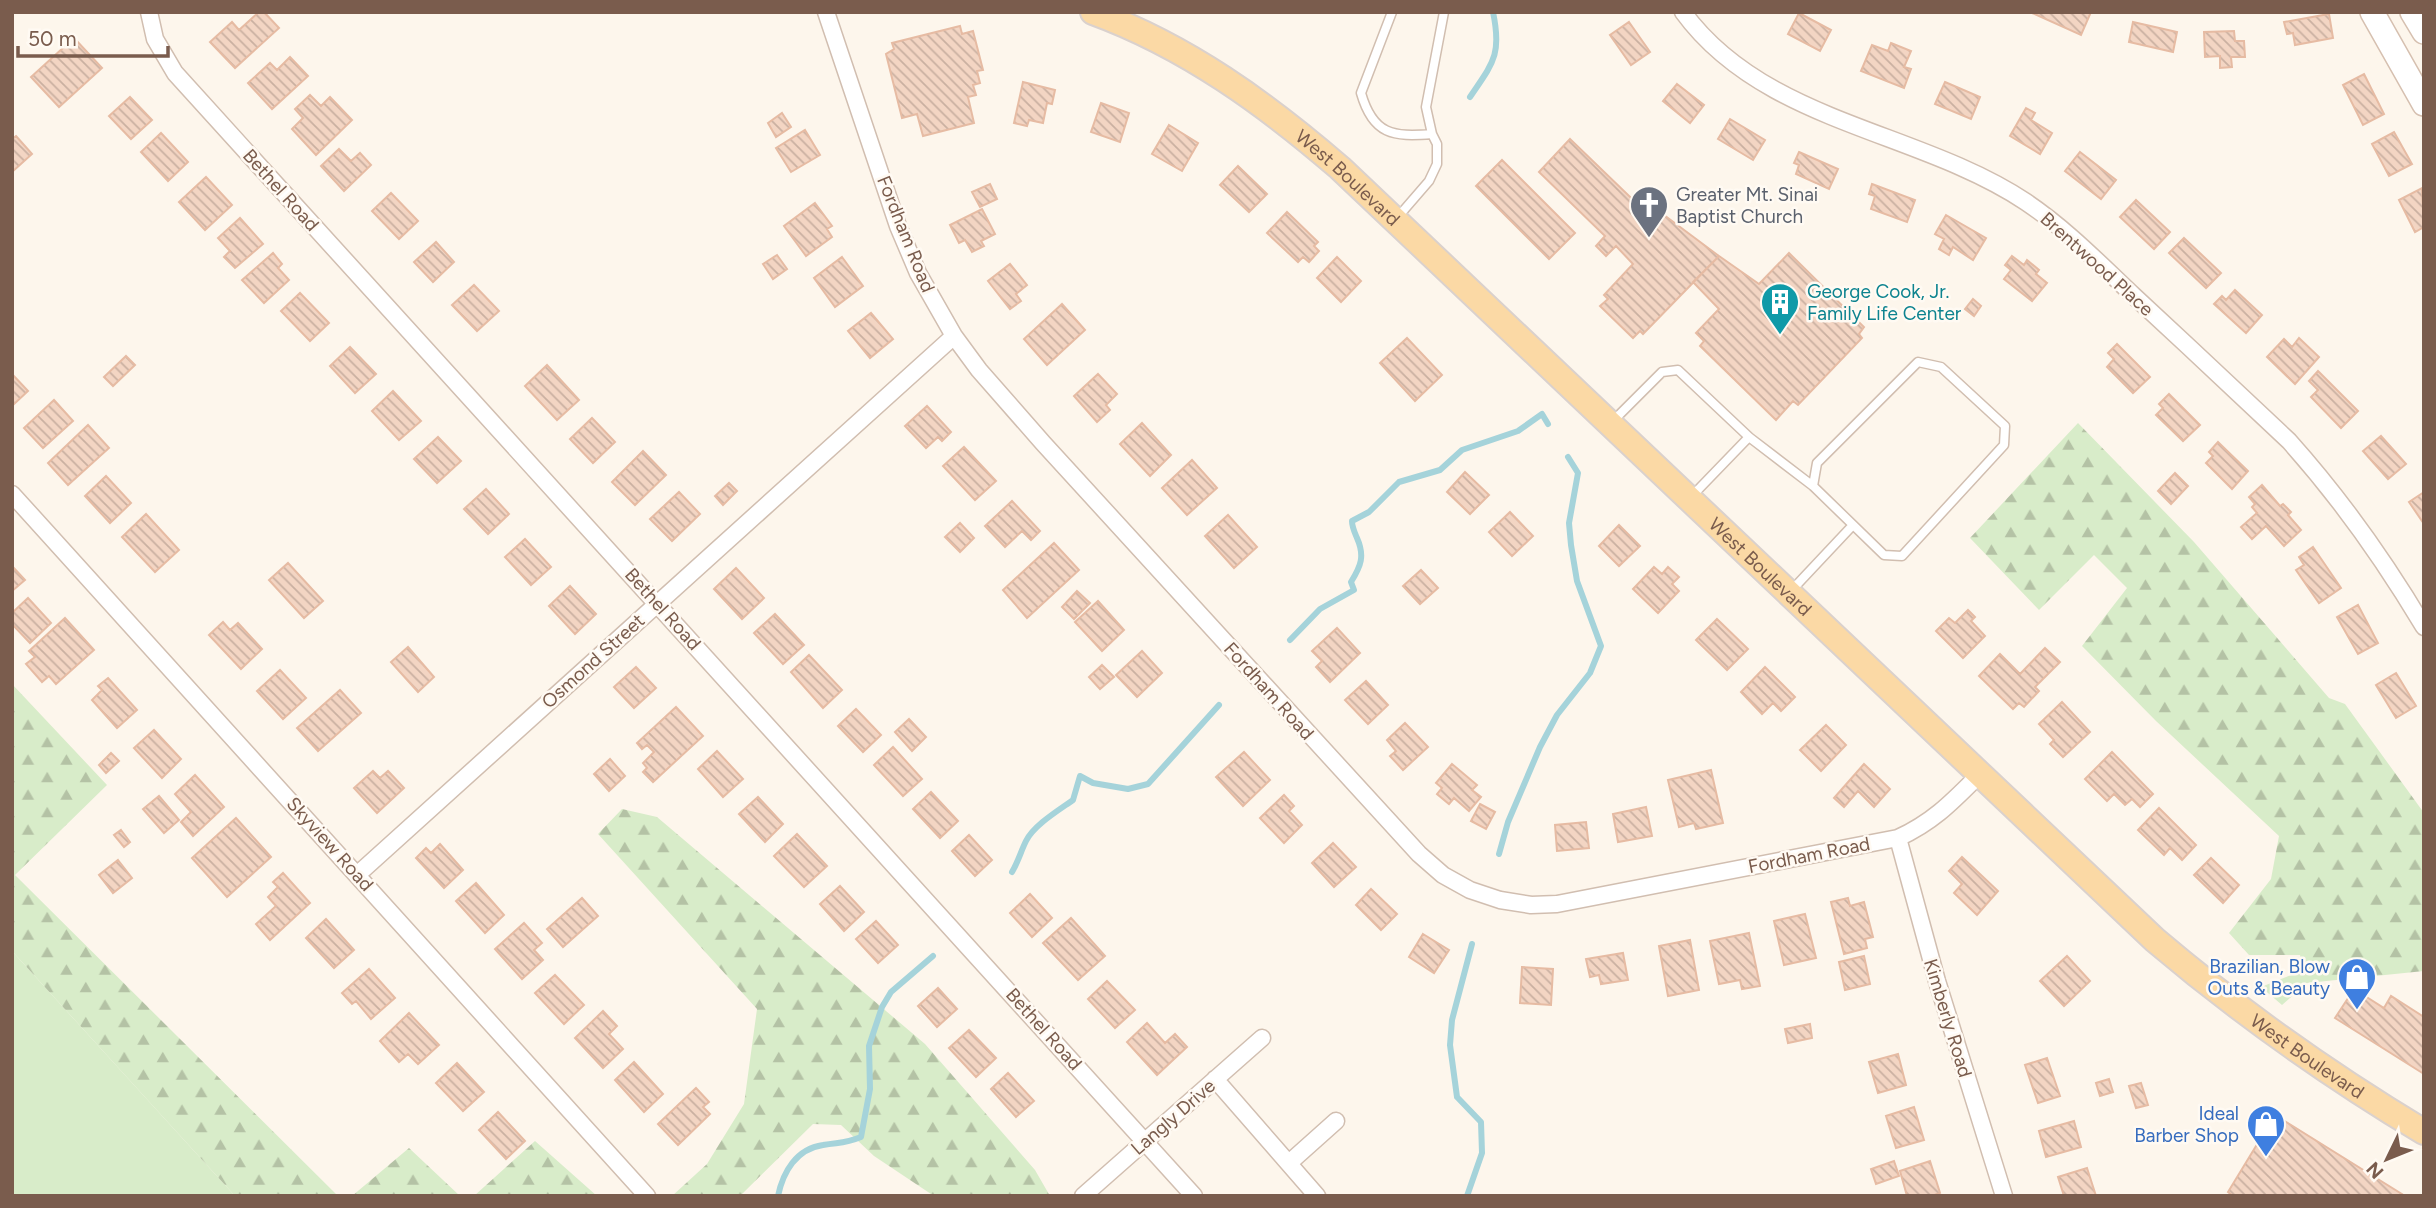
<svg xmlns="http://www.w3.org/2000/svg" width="2436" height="1208" viewBox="0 0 2436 1208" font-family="Figtree,sans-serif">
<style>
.green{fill:#d8ecc9}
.forest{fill:url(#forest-firs)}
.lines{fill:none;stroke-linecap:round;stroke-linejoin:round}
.stream{stroke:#a5d3da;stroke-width:6}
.building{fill:url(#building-back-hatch);stroke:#e6bba3;stroke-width:2}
.service-casing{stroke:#d1beb0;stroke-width:11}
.minor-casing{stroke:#d1beb0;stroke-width:19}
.secondary-casing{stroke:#d6c0b0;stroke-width:26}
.primary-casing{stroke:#dad1cd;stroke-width:28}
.service{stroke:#fff;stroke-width:8}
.minor{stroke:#fff;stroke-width:16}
.secondary{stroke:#fff;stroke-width:23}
.primary{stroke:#fbd9a5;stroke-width:24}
.labels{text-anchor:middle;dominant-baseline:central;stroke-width:5;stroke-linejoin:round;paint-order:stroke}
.street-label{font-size:19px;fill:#7a5c4d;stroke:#fffaf3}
.worship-label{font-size:19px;fill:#5b616d;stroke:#fffaf3;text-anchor:start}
.culture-label{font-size:19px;fill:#0d838f;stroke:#fffaf3;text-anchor:start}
.shop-label{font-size:19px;fill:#366cbe;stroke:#fffaf3;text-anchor:end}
</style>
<defs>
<pattern id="forest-firs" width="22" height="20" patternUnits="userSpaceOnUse" patternTransform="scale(1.75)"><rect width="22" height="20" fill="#d8ecc9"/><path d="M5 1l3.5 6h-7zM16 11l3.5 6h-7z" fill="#b4c2a5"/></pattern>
<pattern id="building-back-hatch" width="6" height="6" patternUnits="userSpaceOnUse" patternTransform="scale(1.75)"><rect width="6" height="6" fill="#f3d5c3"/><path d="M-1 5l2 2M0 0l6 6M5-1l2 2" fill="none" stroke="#cab0a1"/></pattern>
</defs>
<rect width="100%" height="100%" fill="#fdf6ec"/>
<path class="green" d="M12 951 235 1196H12Z"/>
<path class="forest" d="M2078 423 2194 542 2329 698 2345 704 2424 813V971L2307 983 2282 1005 2261 987 2304 970 2300 955H2249L2229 933 2271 879 2279 836 2156 721 2082 646 2127 588 2094 555 2039 610 1970 538Z
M12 684 107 785 15 875 338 1196H235L12 951Z
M622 809 657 817 925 1044 1035 1170 1050 1196H934L874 1156 841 1125 813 1124 740 1196H672L707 1164 744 1104 757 1009 598 834Z
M535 1141 597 1196H474Z
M409 1148 460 1196H352Z"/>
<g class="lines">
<path class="stream" d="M1470 97C1493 63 1502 55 1493 12
M1290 640 1320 609 1354 590 1351 582C1361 566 1365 556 1357 538 1354 531 1352 527 1352 521L1369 512 1399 482 1440 470 1462 450 1518 431 1542 414 1548 424
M1499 854 1508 822 1540 747 1557 715 1590 673 1601 646 1577 581 1571 545 1569 523 1578 473 1568 457
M1012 872C1018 862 1021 851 1026 841 1034 825 1059 810 1073 800L1080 776 1093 783 1128 789 1148 784 1219 705
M778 1196C783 1172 796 1149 823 1145 839 1142 844 1144 861 1137L870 1089 869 1046 882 1007 891 992 933 956
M1467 1196 1482 1153 1481 1122 1457 1097 1450 1045 1452 1020 1472 944"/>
</g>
<path class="building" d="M259 12H264L279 28 235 68 210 42 232 22 239 30Z
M2030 12H2091L2081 35Z
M1799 13 1831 30 1820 51 1788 34Z
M2329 14 2333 38 2295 45 2293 33 2287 34 2284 22Z
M1629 22 1650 52 1631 65 1610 35Z
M2133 22 2177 32 2173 52 2129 42Z
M960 26 962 34 973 31 983 70 977 71 980 83 973 85 976 95 968 97 974 123 923 136 917 114 902 118 886 54 894 49 892 43Z
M2234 31 2235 41H2244L2245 57H2231L2232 67 2220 68V56L2205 57 2204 32Z
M74 38 102 68 59 107 31 77Z
M1891 43 1911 51 1904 67 1911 69 1904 88 1861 71 1872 45 1888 51Z
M290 57 308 76 272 109 248 83 270 63 277 70Z
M2364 74 2384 114 2363 125 2343 85Z
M1023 82 1055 90 1052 104 1047 103 1043 123 1029 120 1027 126 1014 123Z
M1945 82 1980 97 1971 119 1935 104Z
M1677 84 1704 105 1690 123 1663 101Z
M310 95 321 106 330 97 352 120 316 155 292 129 303 118 295 109Z
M130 97 152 120 131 139 109 116Z
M1101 103 1129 113 1120 142 1091 132Z
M2026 108 2035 113 2031 120 2052 133 2040 154 2010 136Z
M782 113 791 127 776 137 768 123Z
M1730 119 1765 140 1753 160 1718 139Z
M1169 125 1198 143 1182 171 1152 154Z
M805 130 820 155 791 172 776 148Z
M2394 132 2412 164 2389 176 2372 144Z
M161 133 188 162 168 181 141 152Z
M16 136 32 154 12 172V139Z
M1570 139 1656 222 1664 215 1719 256 1643 334 1640 331 1633 338 1600 306 1608 299 1604 295 1633 264 1616 246 1606 256 1596 246 1605 236 1539 172Z
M339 149 351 161 360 153 371 165 344 191 321 166Z
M1799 152 1838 169 1829 189 1796 174 1799 165 1794 163Z
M2080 152 2116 180 2101 199 2065 171Z
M1502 160 1575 233 1549 259 1476 186Z
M1238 166 1267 194 1249 212 1220 185Z
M206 177 232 205 205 230 179 202Z
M990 184 997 199 980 207 972 192Z
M1872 184 1915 200 1907 222 1871 209 1875 196 1869 194Z
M2422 188 2424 227 2415 232 2399 200Z
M391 193 418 221 399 239 372 211Z
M2136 200 2170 232 2154 249 2120 217Z
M815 203 832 226 827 229 832 237 806 256 784 226Z
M982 209 995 234 981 241 984 246 972 252 965 240 959 243 950 225Z
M1287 212 1318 242 1314 246 1319 251 1309 262 1303 257 1298 262 1267 233Z
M1946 215 1986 238 1973 260 1953 247 1949 255 1939 249 1944 239 1935 234Z
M240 218 263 244 235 268 224 257 230 251 218 238Z
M2184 238 2221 273 2206 288 2169 253Z
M436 242 454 262 433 282 414 262Z
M273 253 282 264 278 268 289 280 264 303 242 280Z
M1789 253 1864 327 1859 334 1862 338 1798 405 1793 401 1776 420 1700 346 1704 341 1696 333 1719 309 1693 282 1719 256 1759 284Z
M777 255 787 269 773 279 763 264Z
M2012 256 2024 265 2027 260 2039 270 2036 274 2047 283 2032 301 2004 279 2011 270 2005 265Z
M842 257 863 286 835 307 814 278Z
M1337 257 1361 281 1341 302 1317 278Z
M1010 264 1027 285 1016 294 1021 301 1010 309 988 281Z
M474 285 499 311 477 331 452 305Z
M2235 290 2262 315 2246 333 2214 304 2222 296 2226 300Z
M300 293 329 323 310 341 281 311Z
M1973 299 1981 306 1974 316 1965 309Z
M1062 304 1085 330 1047 365 1024 339Z
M871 313 893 339 870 358 848 331Z
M1407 338 1442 375 1415 401 1380 363Z
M2299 338 2319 357 2295 384 2267 357 2284 339 2292 347Z
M2117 344 2150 377 2133 393 2107 367 2114 359 2108 353Z
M350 347 376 374 355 393 330 366Z
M126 356 135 365 113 386 104 377Z
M547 365 579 400 557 420 525 386Z
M2318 371 2358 411 2341 428 2311 397 2318 390 2309 381Z
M12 374 28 391 12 406Z
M1098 374 1117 394 1106 405 1110 410 1097 422 1074 396Z
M393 391 421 421 399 440 372 411Z
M2169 394 2200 425 2183 441 2156 415 2163 408 2159 404Z
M54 400 73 421 43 448 24 428Z
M927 406 951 432 942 441 938 437 926 448 905 426Z
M592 418 615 442 593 463 570 439Z
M1142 423 1171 455 1150 476 1120 444Z
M88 425 109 448 68 485 48 463Z
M2381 436 2406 464 2388 479 2363 451Z
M438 437 461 461 437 483 414 459Z
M2218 442 2248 471 2232 489 2206 463 2213 456 2209 452Z
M964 447 996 481 975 500 943 466Z
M643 451 666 475 635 505 612 482Z
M1192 460 1217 488 1187 515 1162 488Z
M1465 472 1489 495 1470 514 1447 492Z
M2175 473 2188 486 2171 504 2158 491Z
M106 476 131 503 110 523 85 496Z
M729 483 737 491 723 505 715 496Z
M2262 485 2280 506 2283 504 2291 512 2288 515 2301 530 2284 546 2266 526 2252 539 2241 527 2257 513 2252 507 2255 504 2249 497Z
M486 489 509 514 488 534 464 509Z
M679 492 700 514 672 541 650 519Z
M2424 492V524L2409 502Z
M1012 501 1040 531 1031 540 1022 531 1005 547 985 526Z
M1510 512 1533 536 1512 556 1489 532Z
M146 514 179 550 155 572 122 537Z
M1228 515 1257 547 1234 568 1205 536Z
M960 523 974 538 960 552 945 537Z
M1619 525 1640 546 1619 566 1599 546Z
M525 539 551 567 531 585 505 557Z
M1054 543 1079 570 1027 618 1003 590Z
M2313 547 2341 588 2319 603 2296 570 2304 565 2299 557Z
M288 563 323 601 304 618 269 580Z
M12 566 25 580 12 591Z
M1654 567 1662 574 1668 567 1679 577 1672 584 1679 591 1658 613 1633 589Z
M736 568 764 598 742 619 714 589Z
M1421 570 1438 588 1420 604 1403 586Z
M570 586 596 614 575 634 549 606Z
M1077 591 1090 603 1074 619 1062 607Z
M28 598 51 623 30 643 12 624V613Z
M1098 601 1124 630 1102 651 1075 622Z
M2358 605 2378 643 2358 654 2337 617Z
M1968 610 1975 617 1971 621 1985 636 1963 658 1936 631 1949 618 1955 623Z
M775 614 804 645 783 664 754 633Z
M65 618 94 650 56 684 49 676 42 682 26 664 35 657 29 651Z
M1717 619 1748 649 1727 670 1696 640Z
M223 622 230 630 238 623 262 649 241 669 209 635Z
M1337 628 1360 653 1330 682 1316 667 1322 661 1312 651Z
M408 647 434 677 418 692 391 662Z
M2045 648 2060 662 2035 687 2039 691 2024 707 2019 703 2013 709 1979 676 2000 654 2020 674Z
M1142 651 1162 673 1137 697 1116 675Z
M809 655 842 690 823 708 791 672Z
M1102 665 1114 677 1100 689 1089 677Z
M636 667 656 688 634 708 614 687Z
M1765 667 1795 697 1781 711 1773 703 1762 714 1741 692Z
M280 670 306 698 283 719 257 691Z
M2396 673 2416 706 2396 718 2376 685Z
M108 678 137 710 117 728 92 700 102 690 98 686Z
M1366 681 1388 705 1368 724 1345 700Z
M340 690 361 713 318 751 297 728Z
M2062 702 2090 732 2063 757 2050 744 2054 740 2039 724Z
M676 707 703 736 653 782 643 772 647 768 643 763 654 752 647 745 642 749 637 743Z
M856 709 881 735 863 752 838 726Z
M909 719 926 737 912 751 895 732Z
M1405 723 1428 747 1403 770 1390 756 1396 751 1387 740Z
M1826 725 1846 745 1821 771 1800 750Z
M154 730 181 759 162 778 134 748Z
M893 747 922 779 903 796 874 765Z
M717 751 743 779 723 797 698 769Z
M1244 752 1270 780 1243 806 1216 777Z
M2112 752 2153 794 2140 807 2132 799 2125 805 2114 794 2107 801 2085 779Z
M111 753 119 761 106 773 99 765Z
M610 759 625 776 609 791 594 774Z
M1452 764 1477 785 1472 790 1481 797 1469 811 1454 798 1449 804 1437 794 1442 788 1436 783Z
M1864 764 1890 789 1874 807 1858 791 1844 807 1834 798Z
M1711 770 1723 823 1696 829 1694 823 1679 827 1668 780Z
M373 771 380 778 388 771 404 788 377 813 354 788Z
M195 775 224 807 193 836 181 822 191 812 175 794Z
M931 792 958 821 940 838 913 809Z
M1284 795 1294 806 1289 811 1302 825 1284 843 1260 818Z
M159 796 179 820 164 833 143 809Z
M758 797 783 824 765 842 739 814Z
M1480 804 1495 812 1486 829 1471 821Z
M1646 807 1652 836 1618 842 1613 814Z
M2159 808 2196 845 2182 860 2170 848 2164 855 2138 830Z
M236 818 271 857 227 897 192 858Z
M1586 822 1589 848 1557 851 1555 825Z
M121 830 130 842 124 847 114 835Z
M797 834 827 866 804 887 774 856Z
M969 835 992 860 975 876 952 851Z
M1333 843 1356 867 1334 887 1312 863Z
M440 844 463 870 444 888 416 858 426 848 431 853Z
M1962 857 1998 891 1977 915 1954 893 1962 884 1949 871Z
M2211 858 2239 885 2223 903 2194 875Z
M118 860 132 878 113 893 99 875Z
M283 873 310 903 270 940 256 924 276 906 268 897 278 887 273 882Z
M476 883 504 915 485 933 456 901Z
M840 886 864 912 844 931 820 904Z
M1371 889 1397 914 1381 930 1356 905Z
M1030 894 1052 918 1032 937 1010 913Z
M582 898 598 916 563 947 547 929Z
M1848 898 1850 906 1864 902 1873 937 1865 939 1867 948 1844 954 1831 902Z
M1805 914 1816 958 1784 965 1774 921Z
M1071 918 1105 956 1078 980 1043 943Z
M326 919 354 950 334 968 306 938Z
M876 921 898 945 878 963 856 939Z
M524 923 542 943 534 950 543 960 522 979 495 949Z
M1749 933 1760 986 1742 989 1740 980 1719 984 1710 941Z
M1423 934 1449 950 1434 973 1409 957Z
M1690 940 1699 990 1668 996 1659 946Z
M1623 953 1628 980 1601 984 1599 975 1590 977 1586 959Z
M1864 956 1870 984 1845 990 1839 962Z
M2067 956 2090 981 2064 1006 2040 981Z
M1522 967 1553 969 1551 1005 1520 1003Z
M369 969 395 998 371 1019 356 1001 352 1004 342 993Z
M555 975 584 1005 564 1024 535 993Z
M1107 981 1135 1010 1115 1028 1088 999Z
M938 988 957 1009 937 1027 918 1006Z
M2354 989 2384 1008 2391 996 2424 1017V1074L2335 1018Z
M603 1011 617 1026 609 1034 623 1049 603 1068 575 1038Z
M409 1013 439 1045 418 1064 408 1054 399 1062 380 1041Z
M1147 1023 1165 1043 1175 1034 1187 1047 1157 1075 1127 1042Z
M1810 1024 1812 1038 1788 1043 1785 1029Z
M969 1030 996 1058 976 1077 949 1048Z
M1898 1054 1906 1085 1878 1093 1869 1062Z
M2047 1058 2060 1096 2038 1103 2025 1065Z
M634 1062 663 1094 644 1112 615 1080Z
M457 1063 484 1092 463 1111 436 1083Z
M1008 1073 1034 1101 1016 1117 991 1089Z
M2109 1079 2113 1092 2100 1096 2096 1083Z
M2141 1083 2148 1105 2136 1108 2129 1086Z
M696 1088 709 1102 703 1107 710 1114 678 1145 658 1124Z
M1914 1107 1924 1140 1896 1148 1886 1116Z
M498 1112 525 1141 506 1159 479 1130Z
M2275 1115 2405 1196H2233L2228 1192Z
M2074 1121 2081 1147 2046 1157 2039 1131Z
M1894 1161 1899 1176 1876 1184 1871 1169Z
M1930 1161 1940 1193 1932 1196H1907L1900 1171Z
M2087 1168 2096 1196H2064L2058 1177Z"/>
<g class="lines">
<defs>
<path id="service" d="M1392 12 1361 93C1373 135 1393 137 1432 134
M1397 218 1429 181 1437 164V144L1432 134 1426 107 1444 12
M1918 362 1941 367 2005 426 2004 445 1902 556 1884 555 1813 486 1817 463Z
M1613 421 1662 372 1678 370 1749 437 1691 497
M1749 437 1813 486
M1790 592 1853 525"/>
<path id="minor" d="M149 12 155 39 175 73 1194 1196
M826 12 898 226 918 273 954 336 979 370 1043 443 1419 854 1443 875 1470 890 1500 900 1531 905 1557 904 1898 838C1933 822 1952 802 1979 775
M1683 12C1764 123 1918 130 2026 202 2066 229 2099 263 2134 296 2186 344 2237 392 2289 441 2341 499 2384 560 2424 627
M12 494 647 1196
M1898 838 1937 981 2004 1196
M357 875 954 336
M1215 1079 1317 1196
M1289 1163 1336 1121
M1083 1196 1262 1038"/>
<path id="secondary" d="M2372 12 2424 104
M2412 12 2424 32"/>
<g id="primary">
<path id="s1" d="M1093 12C1186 46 1266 104 1340 168L2155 940C2240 1012 2329 1075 2424 1132"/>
</g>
</defs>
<use href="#service" class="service-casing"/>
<use href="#minor" class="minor-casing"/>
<use href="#secondary" class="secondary-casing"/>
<use href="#primary" class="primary-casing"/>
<use href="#service" class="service"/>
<use href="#minor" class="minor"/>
<use href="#secondary" class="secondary"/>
<use href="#primary" class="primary"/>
</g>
<defs>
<symbol id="church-pin" viewBox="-11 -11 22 30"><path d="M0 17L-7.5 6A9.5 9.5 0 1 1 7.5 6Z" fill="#6b7280" stroke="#fffaf3"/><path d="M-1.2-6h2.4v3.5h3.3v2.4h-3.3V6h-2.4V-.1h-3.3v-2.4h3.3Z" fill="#fff"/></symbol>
<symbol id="building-pin" viewBox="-11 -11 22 30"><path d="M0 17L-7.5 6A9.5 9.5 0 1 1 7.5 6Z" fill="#0f9aa8" stroke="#fffaf3"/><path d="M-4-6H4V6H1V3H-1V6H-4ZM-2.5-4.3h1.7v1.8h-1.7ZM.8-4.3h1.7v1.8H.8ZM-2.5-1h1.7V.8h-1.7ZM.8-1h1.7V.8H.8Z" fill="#fff"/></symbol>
<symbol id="shop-pin" viewBox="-11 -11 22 30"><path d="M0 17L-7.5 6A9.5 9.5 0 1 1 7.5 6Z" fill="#3f7fe0" stroke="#fffaf3"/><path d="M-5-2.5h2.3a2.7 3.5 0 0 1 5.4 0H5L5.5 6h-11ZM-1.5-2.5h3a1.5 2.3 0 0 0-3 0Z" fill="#fff"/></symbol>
</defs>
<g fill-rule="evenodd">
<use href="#church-pin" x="1627" y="183" width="44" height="60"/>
<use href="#building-pin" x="1758" y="280" width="44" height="60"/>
<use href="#shop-pin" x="2335" y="955" width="44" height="60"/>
<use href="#shop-pin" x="2244" y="1102" width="44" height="60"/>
</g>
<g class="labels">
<g class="street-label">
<text stroke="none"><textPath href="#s1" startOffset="306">West Boulevard</textPath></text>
<text transform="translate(281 190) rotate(48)">Bethel Road</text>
<text transform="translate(906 234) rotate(68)">Fordham Road</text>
<text transform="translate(2097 264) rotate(42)">Brentwood Place</text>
<text stroke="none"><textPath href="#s1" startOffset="873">West Boulevard</textPath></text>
<text transform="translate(663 609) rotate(48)">Bethel Road</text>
<text transform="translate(593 661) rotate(-42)">Osmond Street</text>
<text transform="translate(1269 691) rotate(48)">Fordham Road</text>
<text transform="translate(330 844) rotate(48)">Skyview Road</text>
<text transform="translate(1809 855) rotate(-11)">Fordham Road</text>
<text transform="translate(1948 1018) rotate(73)">Kimberly Road</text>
<text transform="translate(1044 1029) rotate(48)">Bethel Road</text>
<text stroke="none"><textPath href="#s1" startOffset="1608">West Boulevard</textPath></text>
<text transform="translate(1173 1117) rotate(-41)">Langly Drive</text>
</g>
<g class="worship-label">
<text x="1676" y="194">Greater Mt. Sinai<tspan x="1676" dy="22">Baptist Church</tspan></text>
</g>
<g class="culture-label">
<text x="1807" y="291">George Cook, Jr.<tspan x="1807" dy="22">Family Life Center</tspan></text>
</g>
<g class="shop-label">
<text x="2330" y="966">Brazilian, Blow<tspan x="2330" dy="22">Outs &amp; Beauty</tspan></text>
<text x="2239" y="1113">Ideal<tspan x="2239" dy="22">Barber Shop</tspan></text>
</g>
</g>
<rect width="2436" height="1208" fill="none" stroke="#7a5c4d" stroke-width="28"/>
<g transform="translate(2387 1159) rotate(227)" stroke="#fffaf3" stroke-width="5" paint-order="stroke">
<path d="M0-5L12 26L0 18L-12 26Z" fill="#7a5c4d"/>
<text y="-10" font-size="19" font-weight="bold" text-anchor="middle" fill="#7a5c4d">N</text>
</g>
<path d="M18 46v10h150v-10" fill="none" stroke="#7a5c4d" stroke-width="3.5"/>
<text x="28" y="46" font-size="21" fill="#7a5c4d" stroke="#fffaf3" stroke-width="5" paint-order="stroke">50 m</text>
</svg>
